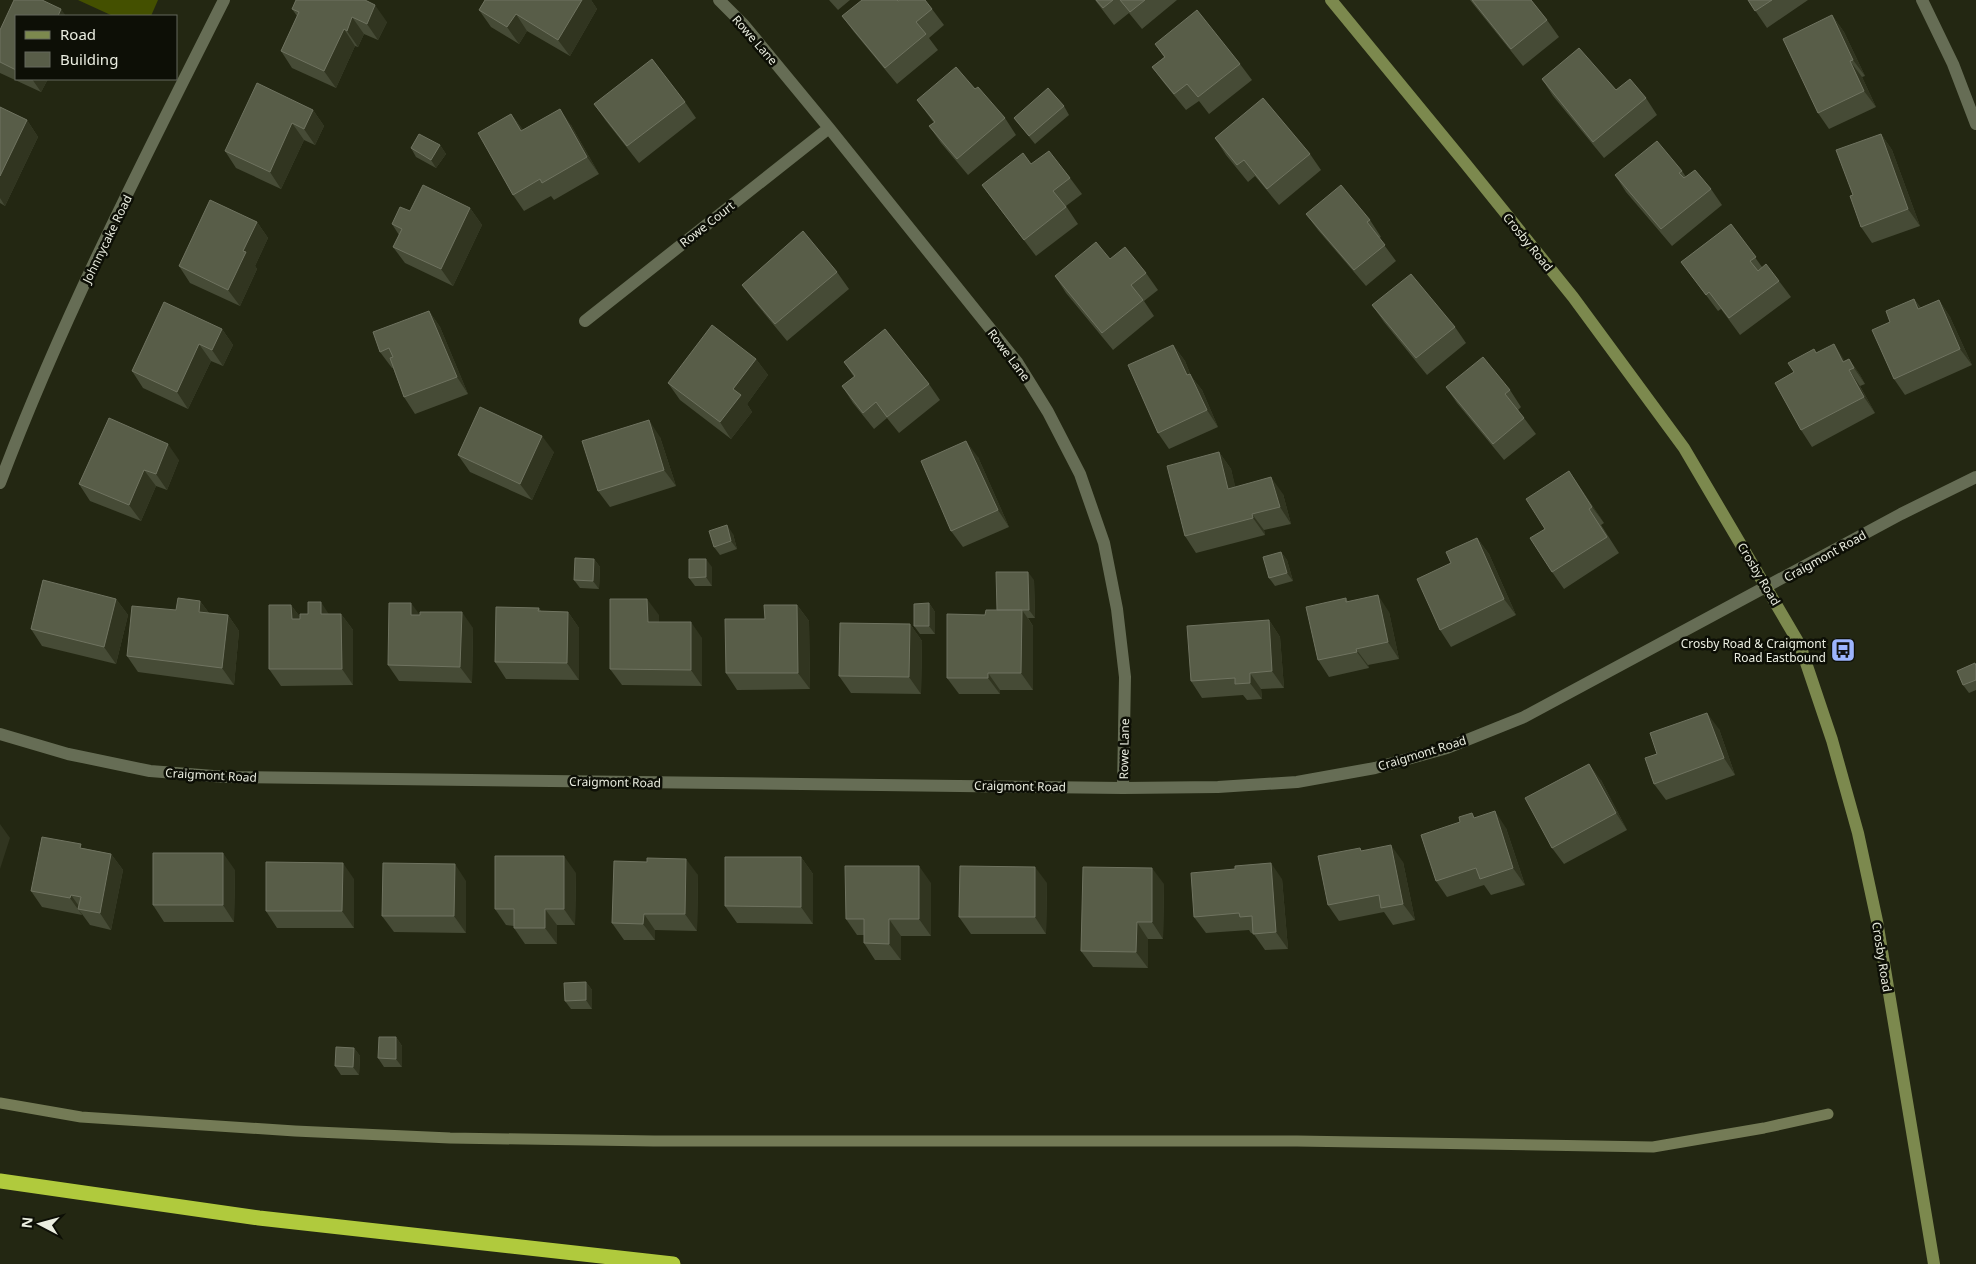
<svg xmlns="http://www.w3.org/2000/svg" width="1976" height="1264" viewBox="0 0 1976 1264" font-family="'Noto Sans',sans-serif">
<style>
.green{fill:#445000}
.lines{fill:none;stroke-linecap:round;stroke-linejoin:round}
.stream{stroke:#747b56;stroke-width:11}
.street{stroke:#666d55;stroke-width:12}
.secondary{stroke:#7c894e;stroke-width:12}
.highway{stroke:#b0ca3d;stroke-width:15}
.wall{fill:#464b36}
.shaded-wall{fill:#313520}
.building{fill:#585d48;stroke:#6f7360}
.labels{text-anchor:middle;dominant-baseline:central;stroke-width:5;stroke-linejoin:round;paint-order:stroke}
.street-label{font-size:12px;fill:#eaede0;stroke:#0d0f06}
.poi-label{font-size:12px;fill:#eaede0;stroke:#0d0f06;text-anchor:end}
</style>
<rect width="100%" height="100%" fill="#232712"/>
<path class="green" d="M78 0H158L151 16H113Z"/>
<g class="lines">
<path class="stream" d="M0 1103 81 1117 295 1131 450 1138 654 1141H1297L1653 1147 1764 1128 1828 1114"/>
<path class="street" d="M719 0 744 25 829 128 1017 362 1048 412 1080 474 1104 543 1117 609 1125 677 1123 788
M1922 0 1953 64 1976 124
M585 321 829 128
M0 483C62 318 145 157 224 0
M0 734 68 754 150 771 226 777 1123 788 1218 787 1297 782 1375 768 1447 748 1524 717 1901 514 1976 477"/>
<path class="secondary" d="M1331 0 1465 163 1573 297 1684 448 1800 645 1832 740 1858 833 1877 921 1934 1264"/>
<path class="highway" d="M0 1181 259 1218 673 1264"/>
</g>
<path class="wall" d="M485 0H591L597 9 570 56 527 31 519 44 491 27 479 10Z
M829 0H850L838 10Z
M1095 0H1177L1142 29 1129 13 1114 25Z
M1470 0H1531L1547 20 1559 37 1523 66Z
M1748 0H1808L1767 28Z
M898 1 932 9 944 25 929 38 938 50 897 84 854 32 842 16Z
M292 9 387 22 378 40 364 34 358 47 355 46 336 88 292 68 281 51 297 16Z
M1832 15 1844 32 1865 76 1862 77 1876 107 1829 129 1818 113Z
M16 16V79H48L41 92 0 73V30Z
M1155 44 1240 64 1252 80 1209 114 1199 101 1186 110 1164 83 1152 67 1164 57Z
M1542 79 1646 98 1657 115 1604 158 1553 96Z
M975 89 1005 118 1016 135 968 175 941 143 929 126 934 123 917 100Z
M685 102 696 118 639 163 606 121 594 104Z
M1064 106 1069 115 1035 144 1014 118Z
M0 107 27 120 38 137 5 206 0 203Z
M313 110 324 126 315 145 304 140 281 189 236 168 225 151Z
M511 114 523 130 571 125 599 174 554 200 551 196 524 211 513 195Z
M1881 134 1892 150 1920 226 1872 243 1861 227Z
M1215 138 1310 154 1321 170 1279 205 1255 176 1248 182 1226 155Z
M440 145 446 154 436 168 416 157 411 148Z
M1031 164 1070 178 1082 194 1066 206 1078 224 1036 256 994 201 982 185Z
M1682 171 1686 177 1711 189 1722 205 1672 246 1626 192 1615 175Z
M470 208 482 225 453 286 405 263 393 247 399 235 392 224 410 211Z
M1306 214 1370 220 1381 237 1379 238 1396 261 1366 286 1318 230Z
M257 222 268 238 255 266 257 269 240 306 190 283 179 266Z
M1731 224 1762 267 1779 281 1791 297 1740 335 1721 309 1718 311 1681 262Z
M1110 259 1146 273 1158 290 1144 301 1154 316 1113 350 1066 293 1055 276Z
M837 272 849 289 787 341 754 301 742 285Z
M1914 299 1921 308 1939 300 1950 317 1972 365 1905 395 1894 379 1890 322Z
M1372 305 1455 327 1466 343 1427 375 1384 322Z
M429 311 440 327 468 394 415 414 404 397 393 368H392L380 352Z
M222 329 233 345 223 366 211 361 188 409 143 388 132 371Z
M1173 345 1185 361 1191 376 1202 390 1218 427 1169 449 1158 433Z
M1817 353 1845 361 1849 359 1860 375 1865 384 1860 386 1875 413 1812 447 1801 430 1794 372Z
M756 359 768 375 747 404 752 412 731 439 680 400 668 383Z
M844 362 929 384 940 400 899 433 887 418 874 429 853 403 842 386 854 377Z
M1446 387 1510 390 1521 407 1518 410 1536 434 1504 460 1457 403Z
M660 437 676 486 610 507 598 491Z
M554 452 532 500 470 472 458 455Z
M1219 452 1231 469 1235 487 1283 494 1291 524 1264 530 1265 535 1196 553 1185 536Z
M978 457 1009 527 963 547 951 531Z
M179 460 167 490 156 486 141 521 90 501 79 484Z
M1569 471 1604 523 1601 525 1619 553 1564 589 1552 572 1545 529Z
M733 534 737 549 720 555 714 547Z
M1477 538 1489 554 1516 615 1451 647 1440 630 1451 563Z
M1281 552 1287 560 1293 581 1275 586 1269 578Z
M594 559 600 567 599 589 580 588 574 580Z
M712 567V586H695L689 578Z
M1034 580 1035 618H1028L1033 626V690H1000V694H959L947 678 997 610Z
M1346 598 1348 602 1389 612 1399 659 1368 665 1369 668 1329 677 1318 660Z
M116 599 128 615 116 664 42 646 31 629Z
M200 601 209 613 228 615 239 631 234 685 138 672 127 656 176 610Z
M929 603 935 612V634H920L914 626Z
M291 605 300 617 329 614H341L353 630V685L281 686 269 669Z
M797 605 809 621 810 689 737 690 726 673 765 619Z
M539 608 541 611 568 612 579 628V680L506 679 495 662Z
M420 615 473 628 472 683 399 681 388 665Z
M659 615V622L702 638V686L622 685 610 669Z
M1269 620 1280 637 1284 688 1261 689 1262 699 1247 700 1243 695 1202 698 1191 681Z
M910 624 922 641 921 694 851 693 839 676Z
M1975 663 1976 665V690L1969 693 1963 685Z
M1719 729 1735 775 1666 800 1654 784Z
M1601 780 1627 830 1564 864 1552 848Z
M1476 818 1506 828 1525 885 1491 895 1484 885 1447 897 1436 881Z
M83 848 111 854 123 870 111 930 90 925 82 914V915L42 907 31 891Z
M1363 851 1403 862 1415 920 1393 925 1384 912 1339 921 1328 905Z
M801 857 813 874V924L737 923 725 906Z
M647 862 698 875 697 931 655 930V940H624L612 923Z
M235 870 234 922H164L153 905Z
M576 873 575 925H557V944H525L514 928V926L506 925 495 909Z
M354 879V928H277L266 911Z
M1282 879 1288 949 1265 950 1253 933H1251L1249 930 1206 933 1194 917Z
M466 881V933L394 932 382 916Z
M931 883V936H901V960H875L864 943V935H857L846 919Z
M1047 883 1046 934H971L959 917Z
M1164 884 1163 939H1148V968L1093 967 1081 951Z
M586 982 592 990V1009H571L565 1001Z
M396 1037 402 1046V1067H384L378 1058Z
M354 1048 360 1056 359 1075H341L335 1066Z"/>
<path class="shaded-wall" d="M582 0H591L597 9 570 56 558 40Z
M375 5 387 22 378 40 367 24Z
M61 9 66 16H58Z
M516 14 527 31 519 44 507 27Z
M1832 15 1844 32 1865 76 1853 60Z
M352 17 364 34 358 47 347 31Z
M344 29 355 46 336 88 324 71Z
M1850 61 1862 77 1876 107 1864 91Z
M32 79H48L41 92Z
M560 109 571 125 599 174 587 157Z
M313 110 324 126 315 145 304 129Z
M511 114 523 130 521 131Z
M27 120 38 137 5 206 0 198V176Z
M292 123 304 140 281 189 270 172Z
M1881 134 1892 150 1920 226 1908 209Z
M440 145 446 154 436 168 431 160Z
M470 208 482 225 453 286 441 269Z
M257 222 268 238 255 266 257 269 240 306 228 290 243 251Z
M1914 299 1925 315 1918 309Z
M1939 300 1950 317 1972 365 1960 349Z
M429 311 440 327 468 394 457 377Z
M222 329 233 345 223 366 212 350Z
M199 344 211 361 188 409 177 392Z
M1834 344 1845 361 1849 370 1860 386 1875 413 1864 397 1843 362Z
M1173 345 1185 361 1191 376 1202 390 1218 427 1207 410 1187 375Z
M756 359 768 375 747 404 752 412 731 439 720 422 733 389Z
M1849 359 1860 375 1865 384 1854 368Z
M649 420 660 437 676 486 664 470Z
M542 436 554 452 532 500 520 484Z
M966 441 978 457 1009 527 998 510Z
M168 444 179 460 167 490 156 474Z
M1219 452 1231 469 1240 505 1228 489Z
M144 470 156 486 141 521 129 505Z
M1569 471 1580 487 1604 523 1592 507Z
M1271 477 1283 494 1291 524 1280 507Z
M1252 514 1264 530 1265 535 1253 518Z
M727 525 733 534 737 549 731 541Z
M1477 538 1489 554 1516 615 1504 599Z
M1281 552 1287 560 1293 581 1287 573Z
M594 559 600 567 599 589 593 581Z
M706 559 712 567V586L706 577Z
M1028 572 1034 580 1035 618 1029 610Z
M1378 595 1389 612 1399 659 1388 642Z
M116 599 128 615 116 664 104 647Z
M647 599 659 615V638L648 622Z
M200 601 212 617 199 612Z
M321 602 332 619 321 614Z
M411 603 423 619 411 615Z
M929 603 935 612V634L929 626Z
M291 605 303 621 292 619Z
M797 605 809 621 810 689 798 673Z
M1022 610 1033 626V690L1021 673Z
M462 612 473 628 472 683 460 667Z
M568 612 579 628V680L567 663Z
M341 614 353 630V685L342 669Z
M228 615 239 631 234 685 222 668Z
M1269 620 1280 637 1284 688 1272 671Z
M691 622 702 638V686L691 670Z
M910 624 922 641 921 694 909 677Z
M1356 649 1368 665 1369 668 1357 652Z
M988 673 1000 690V694L988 678Z
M1250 673 1261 689 1262 699 1250 683Z
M1707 713 1719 729 1735 775 1724 758Z
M1589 764 1601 780 1627 830 1616 813Z
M1495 811 1506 828 1525 885 1513 868Z
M0 824 10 838 0 869Z
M1391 845 1403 862 1415 920 1403 904Z
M223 853 235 870 234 922 223 905Z
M111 854 123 870 111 930 100 913Z
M564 856 576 873 575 925 564 909Z
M801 857 813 874V924L801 907Z
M686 859 698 875 697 931 685 914Z
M343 863 354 879V928L342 911Z
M1271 863 1282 879 1288 949 1276 932Z
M455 864 466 881V933L454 916Z
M919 866 931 883V936L919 919Z
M1035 867 1047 883 1046 934 1035 917Z
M1152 868 1164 884 1163 939 1152 922Z
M71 895 81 909H78L82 914V915L70 898Z
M545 909 557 925V944L545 928Z
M644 914 655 930V940L643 924Z
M889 919 901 936V960L889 944Z
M1137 922 1148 939V968L1136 952Z
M586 982 592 990V1009L586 1000Z
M396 1037 402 1046V1067L396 1059Z
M354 1048 360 1056 359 1075 353 1067Z"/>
<path class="building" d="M14 0H42L61 9 58 16H16V70L0 62V30Z
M296 0H365L375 5 367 24 352 17 347 31 344 29 324 71 281 51 299 12 292 9Z
M485 0H582L558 40 516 14 507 27 479 10Z
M862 0H897L898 1 900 0H925L932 9 916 22 926 34 885 68 842 16Z
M1096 0H1113L1103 8Z
M1120 0H1145L1130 12Z
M1472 0H1531L1547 20 1511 49Z
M1748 0H1772L1755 11Z
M1197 10 1240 64 1198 97 1187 84 1174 94 1152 67 1165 57 1155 44Z
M1832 15 1853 60 1850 61 1864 91 1818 113 1783 39Z
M1579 48 1616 90 1630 79 1646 98 1593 142 1542 79Z
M652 59 685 102 627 146 594 104Z
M956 67 975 89 978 87 1005 118 957 159 929 126 935 122 917 100Z
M257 83 313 110 304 129 292 123 270 172 225 151Z
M1048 88 1064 106 1029 136 1014 118Z
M1263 98 1310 154 1267 189 1244 160 1237 165 1215 138Z
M0 107 27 120 0 176Z
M560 109 587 157 542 183 540 179 513 195 478 133 511 114 521 131Z
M419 134 440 145 431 160 411 148Z
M1881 134 1908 209 1861 227 1850 196 1853 195 1836 150Z
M1657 141 1682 171 1679 173 1684 178 1695 170 1711 189 1661 229 1615 175Z
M1049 151 1070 178 1053 191 1066 207 1024 240 982 185 1023 153 1031 164Z
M423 185 470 208 441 269 393 247 402 229 392 224 400 207 410 211Z
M1341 185 1370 220 1367 222 1385 245 1354 270 1306 214Z
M210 200 257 222 243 251 246 252 228 290 179 266Z
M1731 224 1756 257 1750 261 1758 271 1766 264 1779 281 1729 318 1709 292 1706 295 1681 262Z
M803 231 837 272 775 324 742 285Z
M1096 242 1110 259 1125 247 1146 273 1131 285 1143 300 1102 333 1055 276Z
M1411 274 1455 327 1416 358 1372 305Z
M1914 299 1918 309 1939 300 1960 349 1894 379 1872 330 1890 322 1886 311Z
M164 302 222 329 212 350 199 344 177 392 132 371Z
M429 311 457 377 404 397 390 358 393 357 389 348 380 352 373 332Z
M712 325 756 359 733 389 741 395 720 422 668 383Z
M885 329 929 384 887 417 876 402 863 413 842 386 855 376 844 362Z
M1834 344 1843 362 1849 359 1854 368 1849 370 1864 397 1801 430 1775 383 1794 372 1788 363 1814 349 1816 353Z
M1173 345 1187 375 1190 374 1207 410 1158 433 1128 365Z
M1483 357 1510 390 1505 394 1524 418 1493 444 1446 387Z
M480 407 542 436 520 484 458 455Z
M109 418 168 444 156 474 144 470 129 505 79 484Z
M649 420 664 470 598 491 582 441Z
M966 441 998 510 951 531 921 461Z
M1219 452 1228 489 1271 477 1280 507 1252 514 1253 518 1185 536 1167 466Z
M1569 471 1592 507 1589 509 1607 537 1552 572 1530 538 1545 529 1526 499Z
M727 525 731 541 714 547 709 531Z
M1477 538 1504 599 1440 630 1417 579 1451 563 1446 552Z
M1281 552 1287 573 1269 578 1263 557Z
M575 558 594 559 593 581 574 580Z
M689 559H706V577L689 578Z
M996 572H1028L1029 610H997Z
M43 580 116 599 104 647 31 629Z
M1378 595 1388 642 1356 649 1357 652 1318 660 1306 607 1346 598V602Z
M178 598 200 601 199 612 228 615 222 668 127 656 132 606 176 610Z
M610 599H647L648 622H691V670L610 669Z
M308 602H321V614H341L342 669H269V605H291L292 619H300V614H308Z
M389 603H411V615H420V612H462L460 667 388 665Z
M929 603V626H914V604Z
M764 605H797L798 673H726L725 619H765Z
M496 607 539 608 538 611 568 612 567 663 495 662Z
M986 610H1022L1021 673H988V678H947V614L985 615Z
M1269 620 1272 671 1250 673V683L1235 684V678L1191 681 1187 626Z
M840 623 910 624 909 677 839 676Z
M1975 663 1976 666V680L1963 685 1957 671Z
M1707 713 1724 758 1654 784 1645 758 1657 754 1650 733Z
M1589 764 1616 813 1552 848 1525 798Z
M1495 811 1513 868 1480 879 1476 868 1436 881 1421 835 1460 822 1459 817 1472 813 1474 818Z
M42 837 81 844 80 848 111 854 100 913 78 909 81 897 71 895 70 898 31 891Z
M1391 845 1403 904 1381 908 1379 895 1328 905 1318 856 1360 848 1361 851Z
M153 853H223V905H153Z
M495 856H564V909H545V928H514V909H495Z
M725 857H801V907L725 906Z
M647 858 686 859 685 914H644L643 924 612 923 614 861 647 862Z
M266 862 343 863 342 911H266Z
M383 863 455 864 454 916H382Z
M1271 863 1276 932 1253 934 1252 916 1240 917 1239 913 1194 917 1191 873 1235 869V866Z
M845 866H919V919H889V944L864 943V919H846Z
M960 866 1035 867V917H959Z
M1083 867 1152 868V922H1137L1136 952 1081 951Z
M586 982V1000L565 1001 564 983Z
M379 1037H396V1059L378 1058Z
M336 1047 354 1048 353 1067 335 1066Z"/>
<defs>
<symbol id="bus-square" viewBox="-11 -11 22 22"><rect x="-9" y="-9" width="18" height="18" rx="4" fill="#9cb4fd" stroke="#0d0f06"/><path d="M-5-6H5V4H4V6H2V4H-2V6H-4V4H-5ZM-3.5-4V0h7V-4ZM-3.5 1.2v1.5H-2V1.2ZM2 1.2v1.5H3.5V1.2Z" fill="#111"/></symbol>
</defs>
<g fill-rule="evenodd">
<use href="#bus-square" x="1829" y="636" width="28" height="28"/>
</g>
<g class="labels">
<g class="street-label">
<text transform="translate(755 40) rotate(49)">Rowe Lane</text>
<text transform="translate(707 224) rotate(-38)">Rowe Court</text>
<text transform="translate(107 239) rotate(-64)">Johnnycake Road</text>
<text transform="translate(1528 242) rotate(51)">Crosby Road</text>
<text transform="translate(1009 355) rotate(53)">Rowe Lane</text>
<text transform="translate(1825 556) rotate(-29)">Craigmont Road</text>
<text transform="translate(1759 574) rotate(59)">Crosby Road</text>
<text transform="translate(1124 749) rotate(-89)">Rowe Lane</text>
<text transform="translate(1422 753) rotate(-17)">Craigmont Road</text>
<text transform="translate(211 775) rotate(3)">Craigmont Road</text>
<text transform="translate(615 782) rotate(1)">Craigmont Road</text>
<text transform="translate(1020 786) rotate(1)">Craigmont Road</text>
<text transform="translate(1882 957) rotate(81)">Crosby Road</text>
</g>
<g class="poi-label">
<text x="1826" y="643">Crosby Road &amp; Craigmont<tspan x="1826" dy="14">Road Eastbound</tspan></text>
</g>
</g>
<rect x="15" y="15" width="162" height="65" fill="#0d0f06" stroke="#65685d"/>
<rect x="25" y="31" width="25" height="8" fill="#7c894e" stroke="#65685d"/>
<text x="60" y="40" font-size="15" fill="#eaede0">Road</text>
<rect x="25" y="52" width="25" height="15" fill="#585d48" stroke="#65685d"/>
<text x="60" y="65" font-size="15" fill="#eaede0">Building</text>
<g transform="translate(40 1224) rotate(276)" stroke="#0d0f06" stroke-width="4" paint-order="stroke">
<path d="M0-4L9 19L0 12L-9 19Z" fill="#eaede0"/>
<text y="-8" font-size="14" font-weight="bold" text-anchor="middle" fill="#eaede0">N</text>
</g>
</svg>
